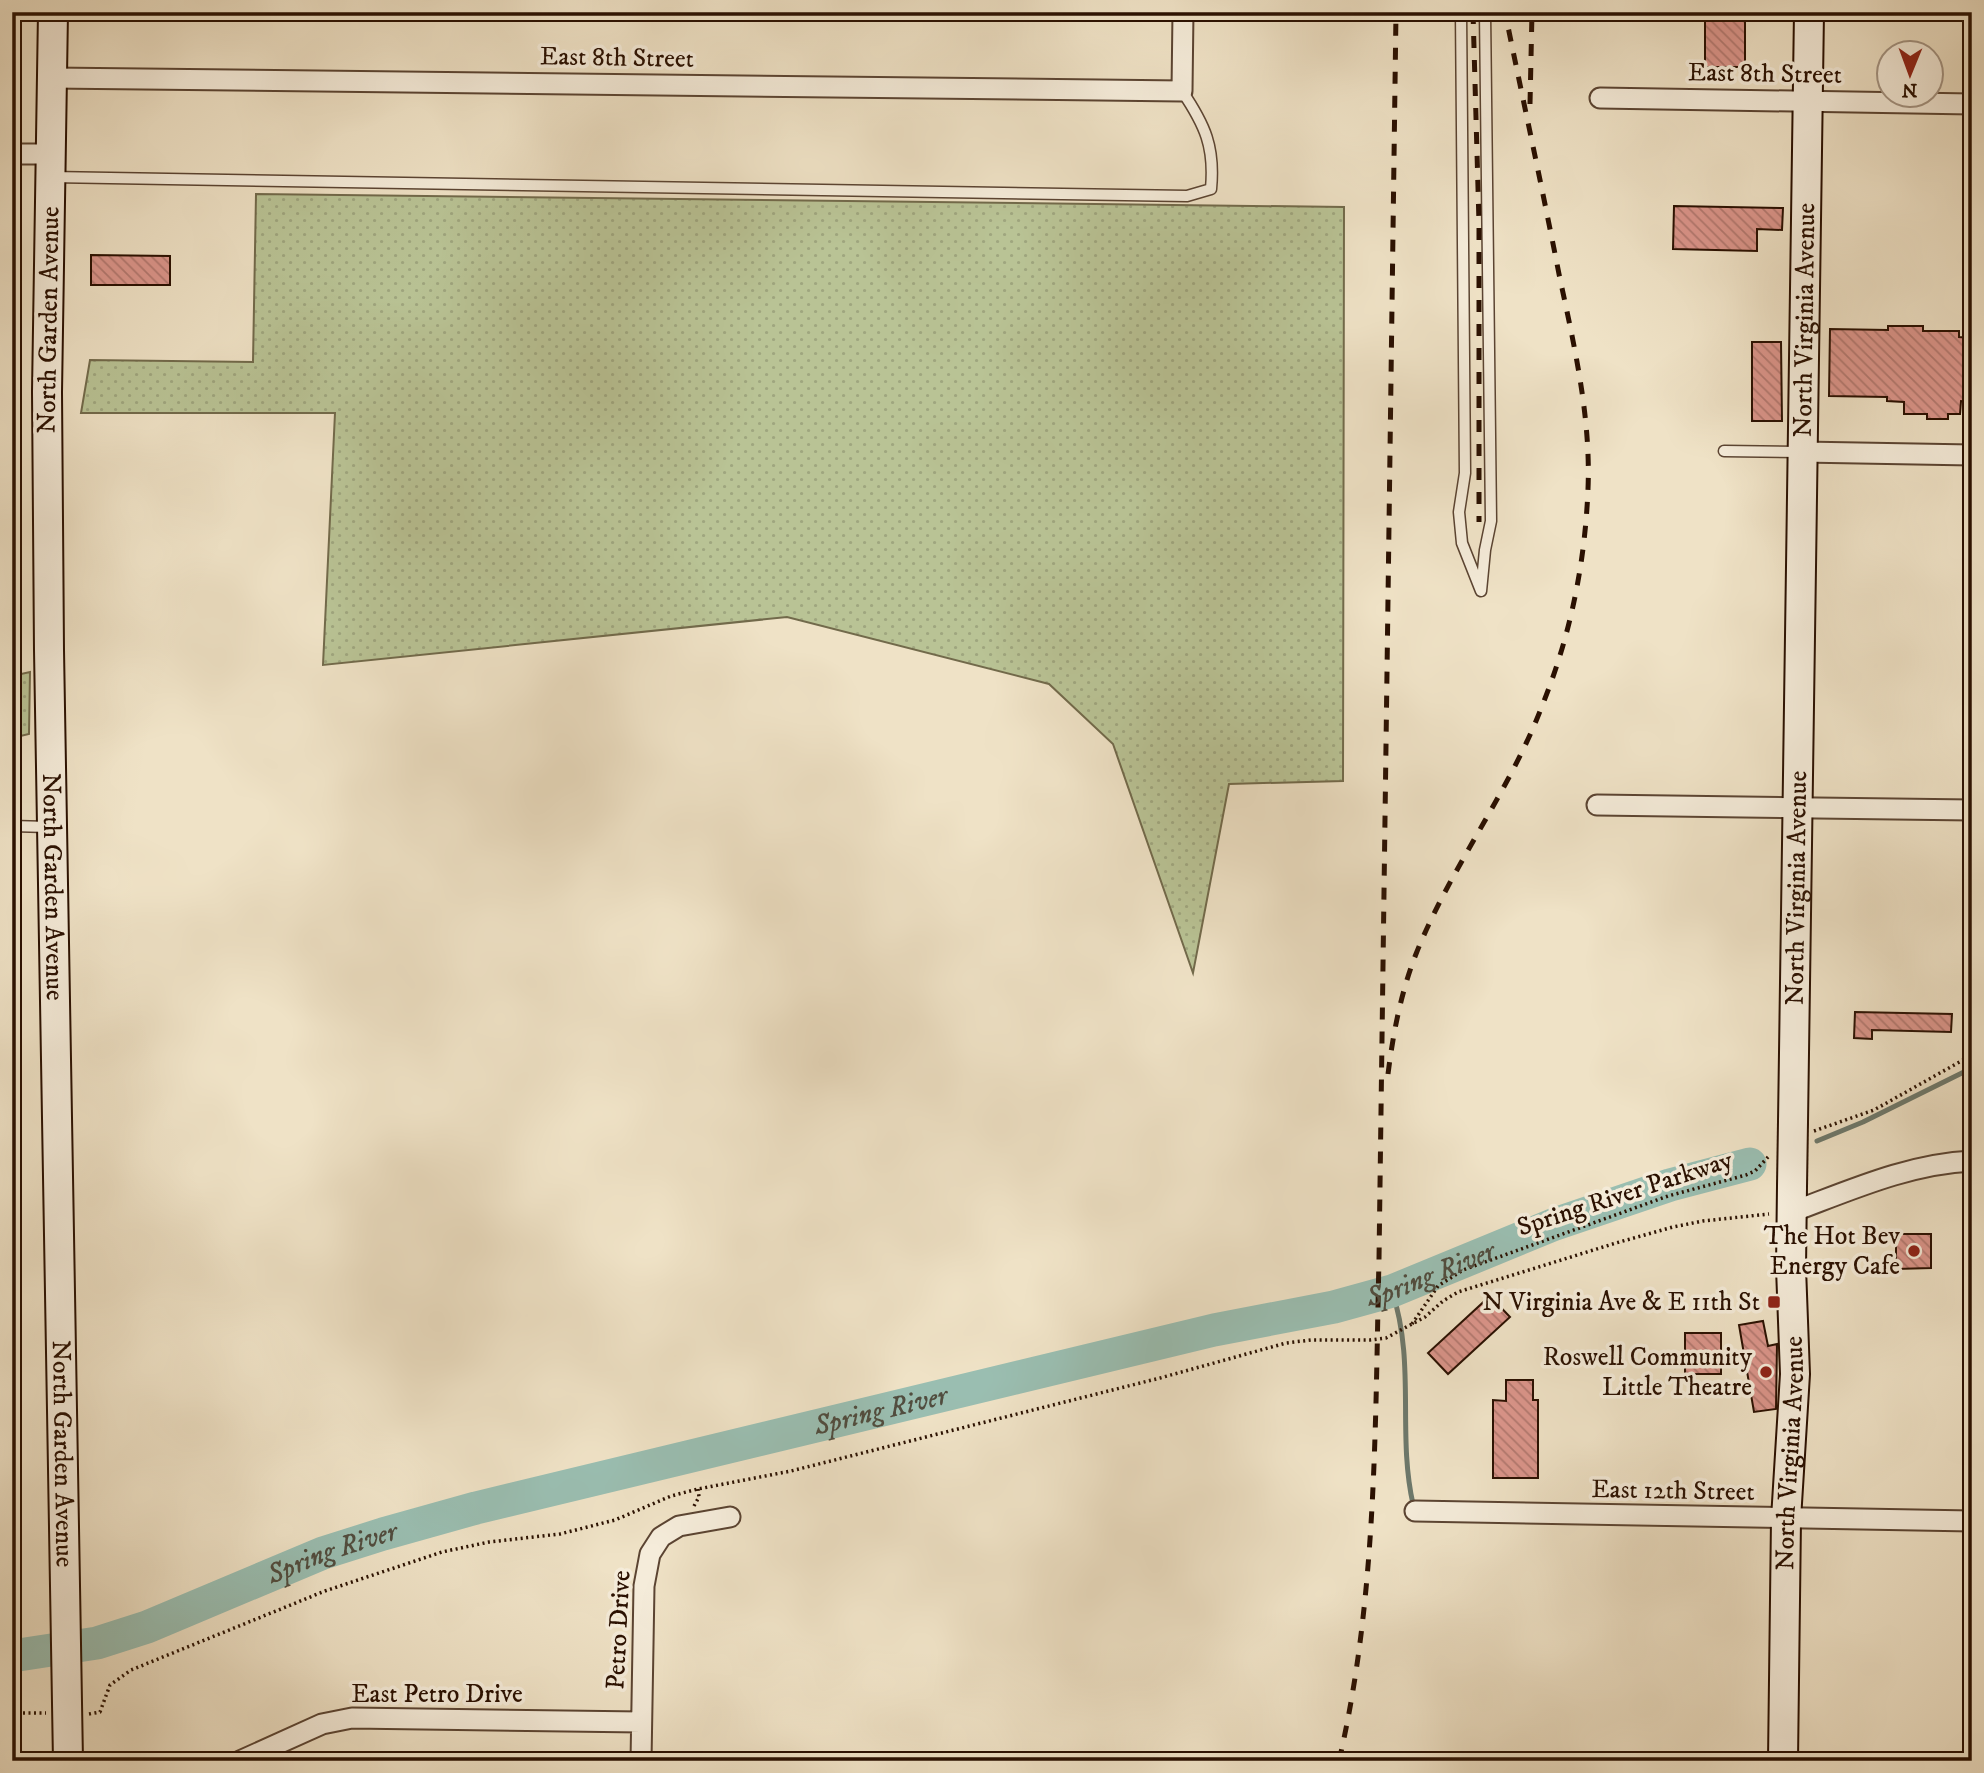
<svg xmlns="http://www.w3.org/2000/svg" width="1984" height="1773" viewBox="0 0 1984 1773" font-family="'IM FELL DW Pica',serif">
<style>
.grass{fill:url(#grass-dots);stroke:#726a4b;stroke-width:2}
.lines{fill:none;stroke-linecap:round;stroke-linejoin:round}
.stream{stroke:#6d786b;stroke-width:5}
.river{stroke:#9abeb1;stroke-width:33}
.building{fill:url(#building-back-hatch);stroke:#2a1001;stroke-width:2}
.lane-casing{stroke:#5b4432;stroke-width:13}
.street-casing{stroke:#5b4432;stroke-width:23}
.secondary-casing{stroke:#2a1001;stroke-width:32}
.path{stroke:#2a1001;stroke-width:3.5;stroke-dasharray:2 3.5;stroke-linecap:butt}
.lane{stroke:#f5ecda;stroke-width:10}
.street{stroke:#f5ecda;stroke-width:19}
.secondary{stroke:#f5ecda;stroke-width:28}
.rail{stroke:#2a1001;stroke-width:5;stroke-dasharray:12 12;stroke-linecap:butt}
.secondary-bridge-casing{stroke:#2a1001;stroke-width:32;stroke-linecap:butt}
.secondary-bridge{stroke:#f5ecda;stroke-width:28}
.poi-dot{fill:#8f2418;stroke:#f5ecda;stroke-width:2.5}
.labels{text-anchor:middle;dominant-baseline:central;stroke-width:7;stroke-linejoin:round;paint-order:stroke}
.street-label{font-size:26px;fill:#2a1001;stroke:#f5ecda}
.poi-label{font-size:26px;fill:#2a1001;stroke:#f5ecda;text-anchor:end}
.water-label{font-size:28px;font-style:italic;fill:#514d3f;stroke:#f5ecda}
</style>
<defs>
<pattern id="grass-dots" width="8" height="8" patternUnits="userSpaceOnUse" patternTransform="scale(1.75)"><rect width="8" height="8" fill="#b9c395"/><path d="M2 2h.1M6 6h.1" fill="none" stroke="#9fa67f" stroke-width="1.8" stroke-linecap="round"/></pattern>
<pattern id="building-back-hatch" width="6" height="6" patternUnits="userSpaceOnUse" patternTransform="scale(1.75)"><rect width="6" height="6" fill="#db958b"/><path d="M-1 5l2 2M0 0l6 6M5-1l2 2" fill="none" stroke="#b2786f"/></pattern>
</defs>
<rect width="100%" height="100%" fill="#efe2c6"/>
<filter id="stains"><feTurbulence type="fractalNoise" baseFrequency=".00286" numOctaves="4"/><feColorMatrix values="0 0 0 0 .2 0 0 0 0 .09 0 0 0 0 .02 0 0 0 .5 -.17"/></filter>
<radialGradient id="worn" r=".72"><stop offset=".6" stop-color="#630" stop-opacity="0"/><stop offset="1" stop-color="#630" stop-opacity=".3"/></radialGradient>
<path class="grass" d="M256 194 1344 207 1343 781 1229 784 1193 973 1113 744 1049 684 787 617 323 665 335 413H81L90 360 253 362Z
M30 672 29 734 12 738V676Z"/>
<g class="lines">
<path class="stream" d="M1817 1141 1863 1122 1972 1068
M1392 1291C1416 1363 1397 1433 1413 1504"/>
<path class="river" id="s1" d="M12 1656 97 1643 147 1627 323 1553 383 1534 476 1508 1214 1330 1334 1307 1392 1291 1555 1224 1670 1185 1750 1164"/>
</g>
<path class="building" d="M1705 14H1745V67H1705Z
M1674 206 1783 208 1782 230 1757 229V251L1673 249Z
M91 255 170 256V285H91Z
M1888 326H1923V331H1959V337L1972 338V402L1961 401 1960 414H1948V419H1927V414H1904V402L1887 401V397L1829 396 1830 329 1888 330Z
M1752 342H1781L1782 421H1752Z
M1855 1012 1952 1014 1951 1032 1872 1030V1039L1854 1038Z
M1896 1234H1931V1268L1896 1269Z
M1490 1296 1510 1317 1448 1374 1428 1353Z
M1763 1321 1768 1346 1777 1344 1776 1409 1754 1412 1739 1325Z
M1685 1333H1721V1374H1685Z
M1506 1380H1533V1400H1538V1478H1493V1400L1506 1401Z"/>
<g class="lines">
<defs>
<path id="lane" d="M1461 12 1465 473 1459 512 1462 543 1481 591 1485 550 1491 521 1485 12
M51 177 1187 196 1211 189C1215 147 1205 125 1182 91
M1724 451 1801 452
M12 826 48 827"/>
<path id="street" d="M52 78 1182 91 1183 12
M1600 98 1972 104
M12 154H51
M1802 452 1972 455
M1597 805 1972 810
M1792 1212C1851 1190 1908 1164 1972 1161
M1415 1511 1972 1521
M240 1761 322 1724 352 1718 641 1722
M641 1761 644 1586 650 1554 661 1537 679 1526 730 1517"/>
<g id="secondary">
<path id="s2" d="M53 12 47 392 49 650 68 1761"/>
<path id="s3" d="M1793 1122 1809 12"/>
<path id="s4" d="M1783 1761 1786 1519 1795 1374 1791 1268 1792 1186"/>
</g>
</defs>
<use href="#lane" class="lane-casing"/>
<use href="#street" class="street-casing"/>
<use href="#secondary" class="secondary-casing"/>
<path class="path" d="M1814 1131 1874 1110 1972 1055
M1412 1324 1438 1286 1463 1270 1668 1196 1746 1175 1755 1171 1769 1156
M694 1506 699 1497 698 1489
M12 1713H46
M89 1714 100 1712 110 1685 131 1670 325 1591 442 1552 489 1542 560 1534 615 1520 671 1496 698 1489 791 1471 1160 1378 1286 1343 1311 1340H1370L1386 1338 1425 1317 1443 1301 1458 1292 1616 1243 1673 1227 1703 1221 1769 1214"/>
<use href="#lane" class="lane"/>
<use href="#street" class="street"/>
<use href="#secondary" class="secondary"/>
<path class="rail" d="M1473 12 1479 223V522
M1530 104 1532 12
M1388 1074C1393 1034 1401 992 1416 954 1450 868 1509 793 1542 706 1570 637 1585 564 1588 489 1591 416 1574 345 1559 274 1542 187 1523 100 1505 12
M1339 1761C1377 1597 1375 1427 1379 1259L1396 12"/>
<defs>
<path id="secondary-bridge" d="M1792 1186 1793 1122"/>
</defs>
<use href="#secondary-bridge" class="secondary-bridge-casing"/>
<use href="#secondary-bridge" class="secondary-bridge"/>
</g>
<g class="poi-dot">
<circle cx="1914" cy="1251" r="7"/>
<rect x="1767" y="1295" width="14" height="14" rx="3.5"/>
<circle cx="1766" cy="1372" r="7"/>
</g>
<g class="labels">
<g class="street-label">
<text transform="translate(617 58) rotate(1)">East 8th Street</text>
<text transform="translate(1765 74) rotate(1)">East 8th Street</text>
<text transform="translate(49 320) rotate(-89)">North Garden Avenue</text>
<text stroke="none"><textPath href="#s3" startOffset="802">North Virginia Avenue</textPath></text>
<text stroke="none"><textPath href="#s2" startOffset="875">North Garden Avenue</textPath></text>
<text stroke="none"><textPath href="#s3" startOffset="234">North Virginia Avenue</textPath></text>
<text transform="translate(1625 1194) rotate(-18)">Spring River Parkway</text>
<text stroke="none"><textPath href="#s2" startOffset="1442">North Garden Avenue</textPath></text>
<text stroke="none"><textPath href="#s4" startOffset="308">North Virginia Avenue</textPath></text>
<text transform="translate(1673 1491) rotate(1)">East 12th Street</text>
<text transform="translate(619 1630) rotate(-87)">Petro Drive</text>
<text x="437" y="1694">East Petro Drive</text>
</g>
<g class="poi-label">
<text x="1900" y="1236">The Hot Bev<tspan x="1900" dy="30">Energy Cafe</tspan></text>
<text x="1760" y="1302">N Virginia Ave &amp; E 11th St</text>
<text x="1752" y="1357">Roswell Community<tspan x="1752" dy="30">Little Theatre</tspan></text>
</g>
<g class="water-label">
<text stroke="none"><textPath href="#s1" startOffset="1472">Spring River</textPath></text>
<text stroke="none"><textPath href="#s1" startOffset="905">Spring River</textPath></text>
<text stroke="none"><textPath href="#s1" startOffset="338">Spring River</textPath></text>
</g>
</g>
<rect width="1984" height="1773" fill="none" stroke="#efe2c6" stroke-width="42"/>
<rect x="14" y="14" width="1956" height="1745" fill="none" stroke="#2a1001" stroke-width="3.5"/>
<rect x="21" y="21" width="1942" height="1731" fill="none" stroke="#2a1001" stroke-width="2"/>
<g transform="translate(1910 74) rotate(181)"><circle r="33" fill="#f5ecda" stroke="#a49483" stroke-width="2"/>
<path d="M0-5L12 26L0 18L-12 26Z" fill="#8f2418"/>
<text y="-10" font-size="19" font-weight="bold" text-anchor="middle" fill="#2a1001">N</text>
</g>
<rect width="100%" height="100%" filter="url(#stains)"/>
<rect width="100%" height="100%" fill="url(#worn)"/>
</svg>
